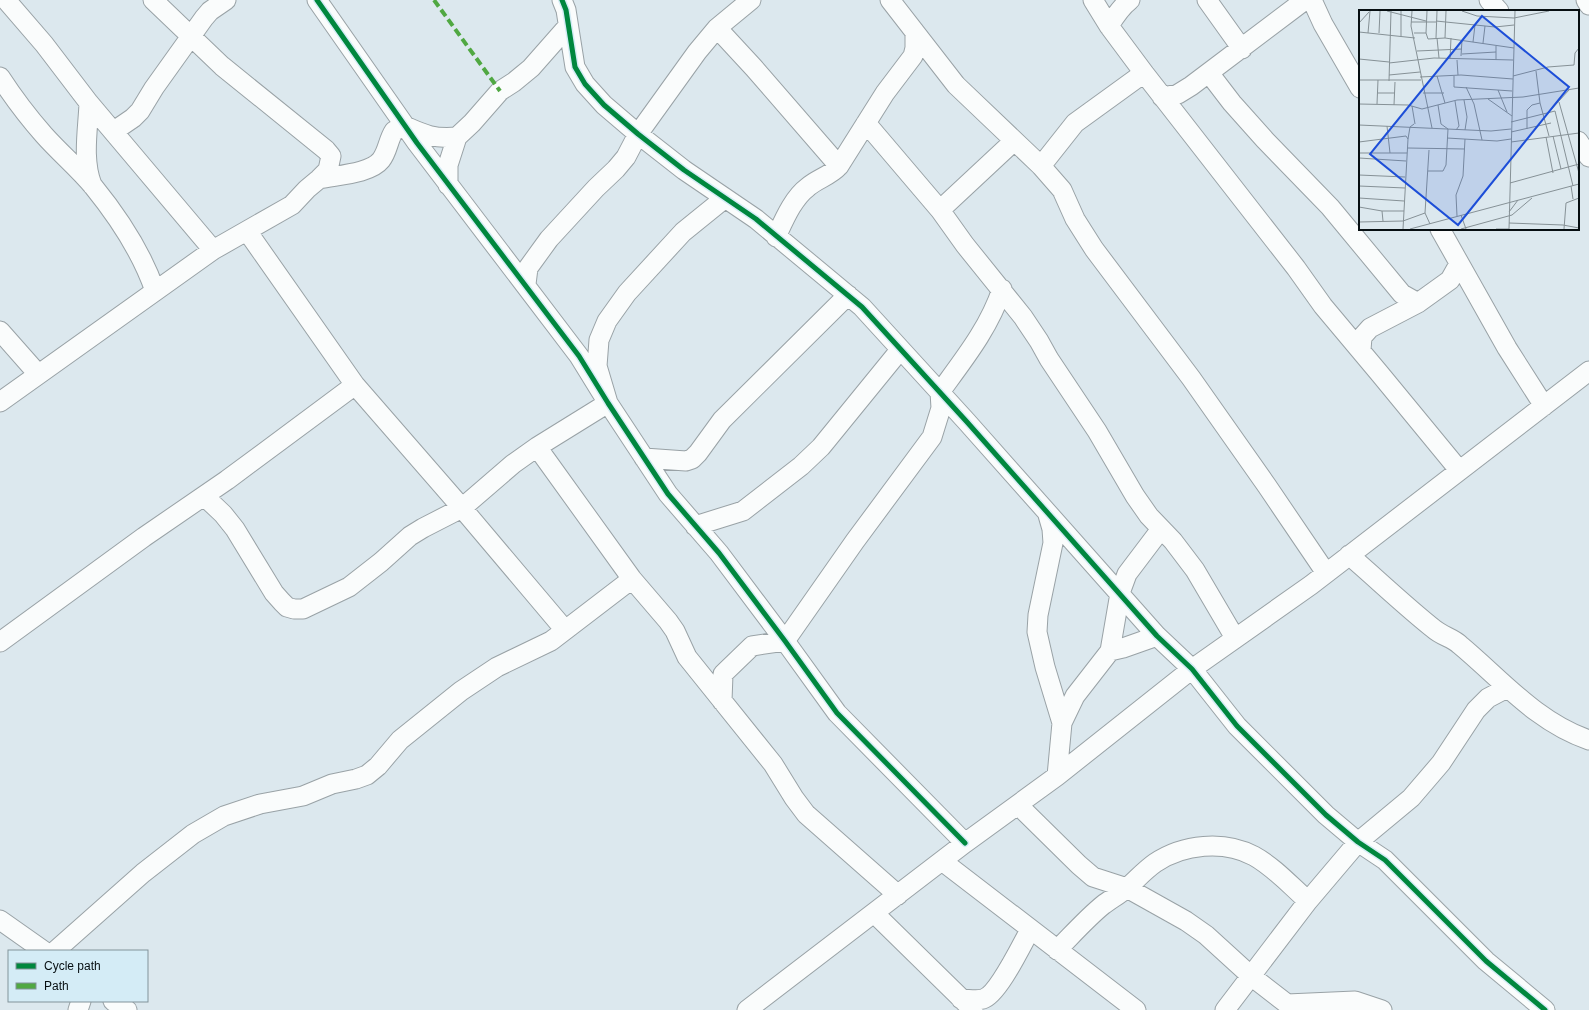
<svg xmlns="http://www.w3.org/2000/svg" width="1589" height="1010" viewBox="0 0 1589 1010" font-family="Arial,sans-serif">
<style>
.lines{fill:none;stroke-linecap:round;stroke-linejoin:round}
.minor-casing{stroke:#99a2a6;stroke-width:21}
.minor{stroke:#fafcfc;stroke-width:19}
.quiet{stroke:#50a842;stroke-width:4;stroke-dasharray:8 4;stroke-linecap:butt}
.cycleway-casing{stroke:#d4ecf6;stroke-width:8}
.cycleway{stroke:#00873e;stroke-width:5}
.inset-road{fill:none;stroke:#869196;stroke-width:1}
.view{fill:#1d4ed8;fill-opacity:0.15;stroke:#1d4ed8;stroke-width:2}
.inset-edge{fill:none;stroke:#060e11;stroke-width:2}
</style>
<rect width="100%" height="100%" fill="#dce8ee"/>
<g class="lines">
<defs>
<path id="minor" d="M6 0 44 44 89 103 213 250
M317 0 417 143 579 356 608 403 668 494 719 553 785 641 837 713 965 843
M562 0 566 10 575 67 585 84 604 105 638 134 684 170 756 219 862 307 967 422 1157 636 1192 669 1237 726 1326 815 1358 842 1385 860 1486 961 1545 1010
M890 0 956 85 1041 166 1062 190 1075 219 1094 249 1191 378 1267 486 1326 573
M1093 0 1109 26 1144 73 1296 268 1323 306 1380 374 1459 470
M1207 0 1242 49
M1312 0 1323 24 1360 88
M1489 0 1499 11
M1586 0 1589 5
M1109 26C1115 16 1121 7 1130 0
M717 28 754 68 839 166
M1209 73 1232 103 1265 140 1330 207 1402 294 1418 303
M0 77C13 97 28 117 44 135 60 153 78 168 93 186 119 218 142 253 155 291
M1162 97 1178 94 1191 86 1305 0
M89 103C88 130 82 159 92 185
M866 123 940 210
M114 131 133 118 140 111 154 88 204 18 210 11 226 0
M1014 141 940 210 965 245 1023 317 1039 341 1049 359 1097 431 1135 496 1149 516 1173 541 1195 570 1235 638
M1578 141 1589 157
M1041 166 1075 123 1144 73
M319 179C336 175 370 174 381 160 388 151 388 140 394 131L405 126C425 135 434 139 457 137
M448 185V165L457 137 472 123 500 91 514 82 531 68 568 26
M1440 229 1507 348 1544 406
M247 231 355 385 462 508 565 630
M776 237C784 220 793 198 808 187 817 179 830 176 839 166L885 93 913 56 915 48V32
M526 284 528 268 549 239 596 188 616 169 626 157 638 134 697 52 717 28 751 0
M0 331 38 374
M1361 350 1362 337 1370 328 1418 303 1450 280 1459 264
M0 402 213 250 292 205 307 189 319 179 328 170 331 156 326 150 222 66 153 0
M537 447 632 579 668 621 675 631 687 657 773 764 794 798 806 814 898 895
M644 458 686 461 692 459 698 453 722 420 848 295
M204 496 223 514 235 529 274 593 282 602 287 607 294 609H303L349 587 381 562 410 536 423 528 462 508 513 464 537 447 608 403 597 366 599 340 607 321 627 293 683 232 725 198
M1048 515 1052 529 1053 543 1038 615 1037 632 1045 667 1062 723
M695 526 743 511 801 466 821 447 900 350
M1349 555C1378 580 1405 606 1434 629 1442 636 1453 638 1460 645 1501 679 1536 722 1589 740
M0 642 144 537 227 480 355 385
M1110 651 1123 648 1157 636
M722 701 723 674 752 646 785 641 855 541 932 437 941 408 940 392C964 359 989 328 1002 289
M1057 776 1062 723 1075 696 1110 651 1120 593 1127 574 1161 529
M1018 805 1079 865 1093 877 1127 888 1186 921 1206 935 1251 976 1295 1010
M942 861 1136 1010
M874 913 973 1010
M0 920 44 951
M1057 950C1072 935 1087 918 1103 905 1111 899 1120 894 1128 887 1137 879 1145 870 1155 863 1183 844 1224 840 1254 856 1274 867 1291 886 1308 901
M55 951 143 873 193 834 224 816 260 804 303 796 332 784 356 779 367 775 378 766 400 740 461 691 497 667 551 641 632 579
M961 999C968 999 976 1001 983 999 998 995 1022 944 1030 930
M113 1001 127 1010
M1287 1004 1355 1001 1382 1010
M78 1010 81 1001
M747 1010 965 843 1057 776 1192 669 1311 585 1589 371
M1225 1010 1308 901 1358 842 1411 798 1441 763 1476 710 1488 698 1507 688"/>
</defs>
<use href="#minor" class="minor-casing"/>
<use href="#minor" class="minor"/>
<path class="quiet" d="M434 0 500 91"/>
<defs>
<path id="cycleway" d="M317 0 417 143 579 356 608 403 668 494 719 553 785 641 837 713 965 843
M562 0 566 10 575 67 585 84 604 105 638 134 684 170 756 219 862 307 967 422 1157 636 1192 669 1237 726 1326 815 1358 842 1385 860 1486 961 1545 1010"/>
</defs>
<use href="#cycleway" class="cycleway-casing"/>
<use href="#cycleway" class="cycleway"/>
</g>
<g transform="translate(1359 10)">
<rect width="220" height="220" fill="#dce8ee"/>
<path class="inset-road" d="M28 1 67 11M53 1 52 16 73 118M103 1 118 6 155 8 190 1M77 11 136 17 155 15M52 12H77M0 13 10 2M0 22 56 28M9 23 11 1M20 23 21 1M55 23H67L69 29 86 28 155 38M67 23 68 1M42 27V1M77 28 78 1M78 28 80 48M86 28 87 1M114 32 116 15M124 33 126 16M137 36V50M58 41 103 39M103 44 137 42M102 46 103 30M0 49 30 52M91 49 92 28M98 50 99 65M30 53 75 48 154 50M177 61 181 93 190 126M30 65 61 62M78 66 86 93M95 66V77L153 81M154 66 189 57 215 55 216 43 220 38M61 67 102 65 154 69M0 70H62M30 71 32 1M107 77 115 94 123 130M139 80 148 102M19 83H36M64 83H85M129 89 153 106M105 90 108 107 106 120M96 91 100 116 97 120M200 92 220 163M0 94 49 95 63 99 98 90 164 87 220 78M18 94 19 70M35 95 36 72M53 96 56 114M220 96V112M189 103 210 80M152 112 196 101 214 176M0 115 132 121 152 119M28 116 31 143M168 119V100L173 95 181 93M152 122 192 113M194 126 202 159M187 127 194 163M88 128 138 131 152 129M0 132 47 126 49 129M152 132 220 123M49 138 106 139M0 143H48M0 148 47 151M69 161H84L87 155 89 119 82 114 79 95M0 165 46 167M151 173 220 154M0 176 46 178M212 176 214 189M0 188 45 191M0 197 23 201 24 211M23 201H45M150 202 159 190M66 203 70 140M102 205 107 219M98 206 97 185 104 166 106 129M0 212 44 211 66 203 71 214M150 213 204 215 220 218M44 219 49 129 51 117 55 114M51 219 220 174M102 219 153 205 173 188M137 219H150M150 219 156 1M205 219 207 193 220 188"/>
<path class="view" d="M123 6 210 77 99 215 11 144Z"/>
<rect width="220" height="220" class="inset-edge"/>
</g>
<rect x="8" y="950" width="140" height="52" fill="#d4ecf6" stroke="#82939a"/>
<rect x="16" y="963" width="20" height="6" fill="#00873e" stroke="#82939a"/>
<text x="44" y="970" font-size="12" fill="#060e11">Cycle path</text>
<rect x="16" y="983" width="20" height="6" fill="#50a842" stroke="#82939a"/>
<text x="44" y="990" font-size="12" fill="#060e11">Path</text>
</svg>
